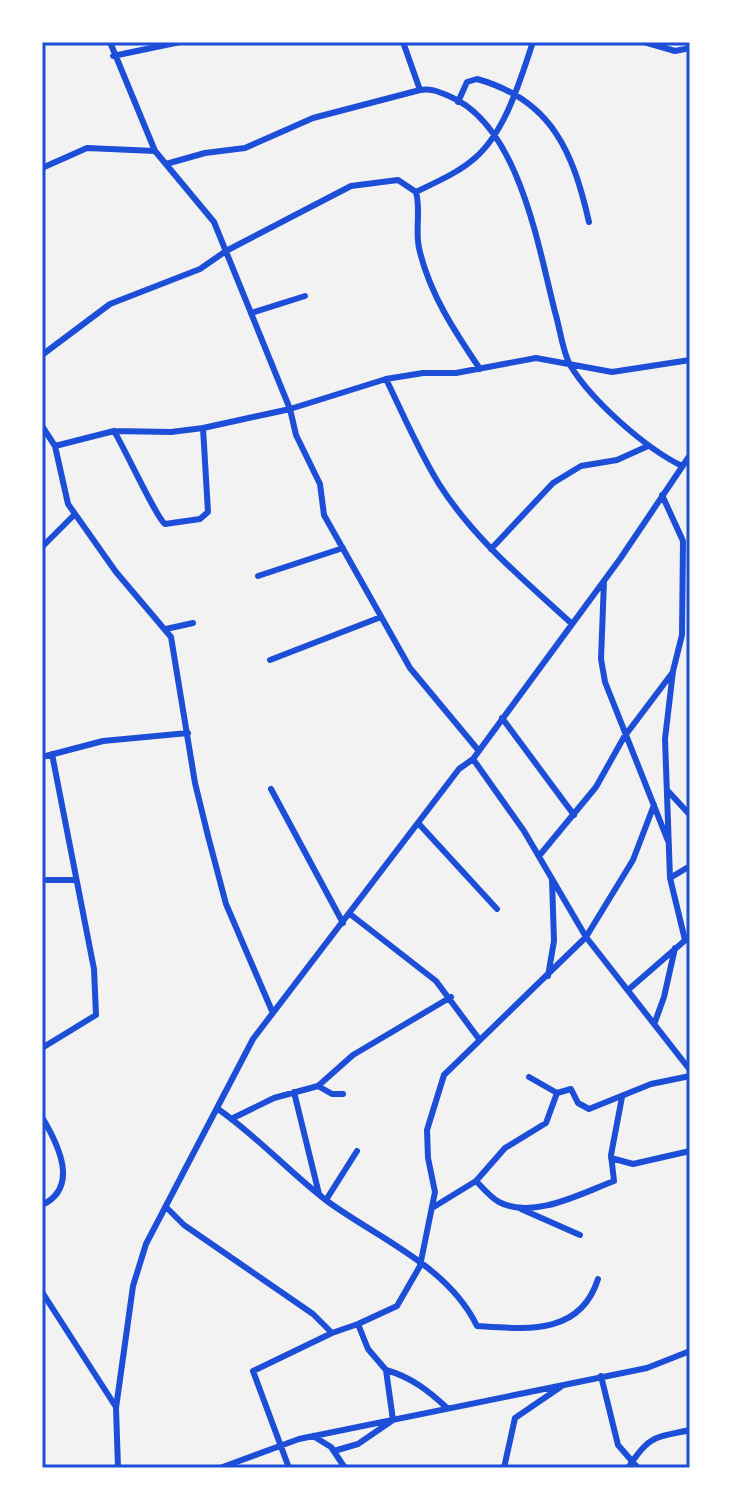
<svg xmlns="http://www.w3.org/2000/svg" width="732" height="1510" viewBox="0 0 732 1510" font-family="Roboto,sans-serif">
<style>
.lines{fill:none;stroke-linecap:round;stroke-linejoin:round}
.minor{stroke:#1d4ed8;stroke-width:6}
.neatline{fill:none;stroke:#1d4ed8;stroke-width:3}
</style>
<rect width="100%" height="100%" fill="#f2f2f2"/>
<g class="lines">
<path class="minor" d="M110 42 155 151 214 222 290 409 296 435 320 484 324 515 410 668 479 751
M403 42 420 90
M584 42H616
M644 42 675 51 690 48
M113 56 180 42
M458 102 467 82 477 79C552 100 573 152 589 222
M166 164 205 153 245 148 313 118 420 90C431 88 439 92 449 96 519 125 538 246 555 312 560 328 562 350 570 365 591 400 645 448 682 466
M42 168 87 148 155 151
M416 192C436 182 458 173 475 158 506 131 520 80 533 42
M251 313 305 296
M42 355 110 304 200 269 226 251 351 186 398 180 416 192C421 210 415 230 419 248 429 293 455 332 480 369
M386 379C403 414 419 452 439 484 474 539 524 580 571 623
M42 426 55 446 68 504 116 572 171 637 195 783 208 836 226 904 272 1011
M114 431C124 447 157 519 165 524L200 519 208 512 203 428
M55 446 114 431 171 432 203 428 290 409 386 379 423 373H456L536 358 612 372 690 360
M662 495 683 541 682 635 673 671 665 739 670 878 685 940
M42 547 75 514
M491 549 553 483 581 466 617 460 648 446
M258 576 343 548
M604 581 601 659 605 682 668 841
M166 629 193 623
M270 660 381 617
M502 718 574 815
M42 757 103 741 188 733
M473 759 524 831 586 937 690 1070
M271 789 343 923
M667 790 690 815
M419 824 497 909
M539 856 596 787 624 737 673 672
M670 878 690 866
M42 880H76
M350 914 436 981 479 1039
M548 976 554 941 552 880
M628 990 690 936
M655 1022 664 997 675 948
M42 1048 96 1015 94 969 52 754
M529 1077 557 1093 571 1089 578 1103 589 1109 651 1084 690 1076
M318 1086 353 1055 451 997
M294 1092 319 1194
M218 1109C257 1136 289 1172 327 1201 379 1239 448 1266 477 1326 526 1329 580 1336 598 1279
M42 1117C58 1144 80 1187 42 1205
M231 1119 274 1098 318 1086 332 1094H343
M611 1158 633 1164 690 1151
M476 1181 505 1148 546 1123 557 1093
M326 1200 357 1151
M167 1208 184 1225 313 1314 332 1333 358 1324
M432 1208 476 1181C483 1188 491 1198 499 1202 533 1220 582 1193 614 1181L611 1155 622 1097
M521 1209 580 1235
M42 1292 116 1407
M386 1370C411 1377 429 1391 447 1408
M601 1376 618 1445 638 1468
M313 1436 331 1447 345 1468
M334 1451 358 1444 393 1420 386 1370 368 1349 358 1324 397 1306 420 1266 435 1192 428 1158 427 1130 444 1075 586 937 633 860 654 805
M118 1468 116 1408 133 1286 146 1244 253 1039 459 769 473 759 620 559 690 455
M220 1468 299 1439 647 1368 690 1351
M289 1468 253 1371 332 1333
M504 1468 515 1418 562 1386
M628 1468C649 1435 654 1438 690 1430"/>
</g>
<rect width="732" height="1510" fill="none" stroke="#ffffff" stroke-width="88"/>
<rect x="44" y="44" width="644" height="1422" class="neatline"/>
</svg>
